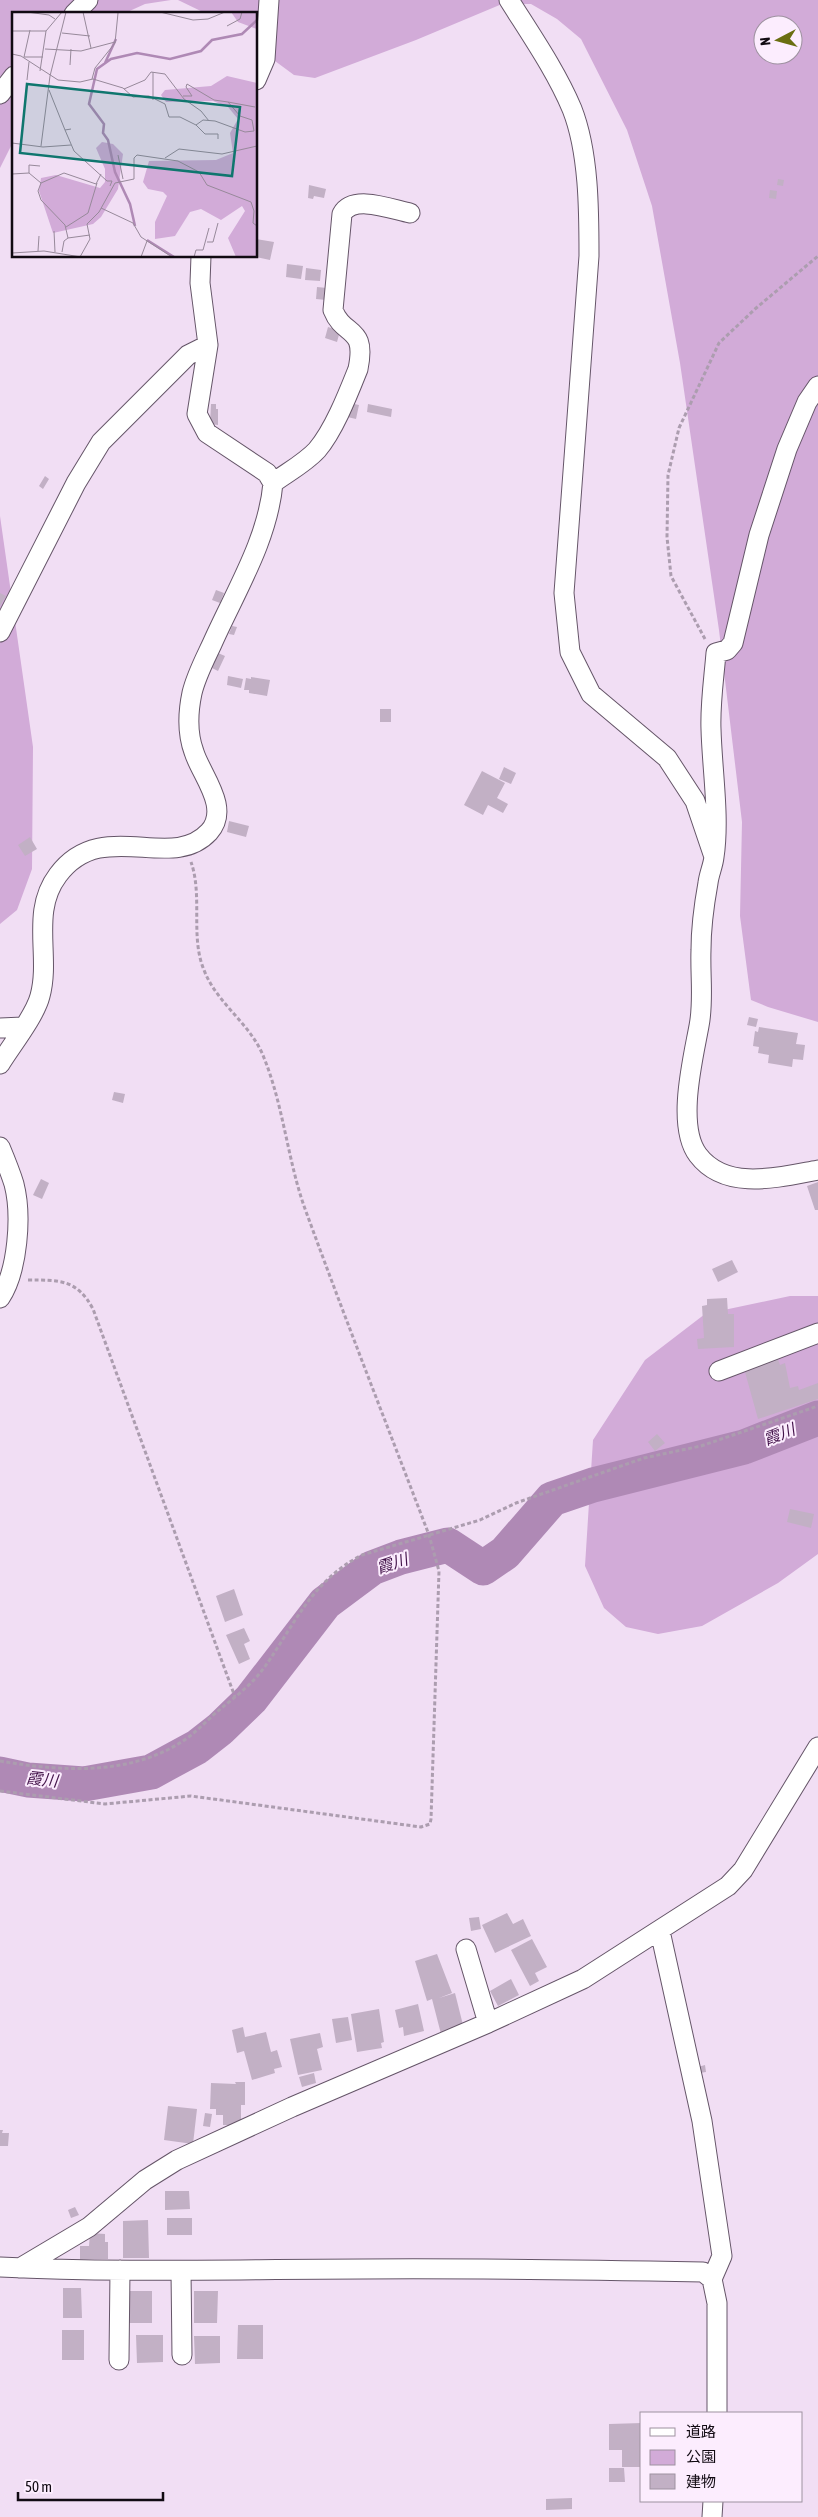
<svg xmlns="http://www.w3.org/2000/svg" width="818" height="2517" viewBox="0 0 818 2517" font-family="'Asap Condensed','Noto Sans JP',sans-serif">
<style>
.green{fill:#d2abd8;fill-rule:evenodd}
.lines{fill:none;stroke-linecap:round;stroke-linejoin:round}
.river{stroke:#af89b5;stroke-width:35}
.building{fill:#c2b0c5}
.minor-casing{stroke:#655568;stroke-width:21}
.path{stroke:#ac9daf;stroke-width:3;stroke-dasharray:4 2.5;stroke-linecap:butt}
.minor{stroke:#fff;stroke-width:19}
.labels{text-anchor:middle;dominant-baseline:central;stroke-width:4;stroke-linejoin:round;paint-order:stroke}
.water-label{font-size:16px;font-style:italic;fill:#43134a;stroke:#fcedfe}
.inset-river{fill:none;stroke:#af89b5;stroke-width:2.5}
.inset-road{fill:none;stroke:#97899a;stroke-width:1}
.view{fill:#0f766e;fill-opacity:0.15;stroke:#0f766e;stroke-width:2.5}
.inset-edge{fill:none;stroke:#110a12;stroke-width:2.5}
</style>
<rect width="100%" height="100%" fill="#f1def4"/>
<path class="green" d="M0 0H171L145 4 123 14H14V140L0 168Z
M178 0H818V1022L768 1007 751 1000 740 916 742 822 719 630 680 363 652 206 627 130 581 39 557 19 531 4H502L416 40 315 78 294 75 256 47V14H207ZM763 25H793V55H763Z
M0 516 33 747 32 869 17 910 0 924Z
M790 1296H818V1554L778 1583 702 1626 658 1634 626 1627 604 1608 585 1566 593 1440 645 1360 705 1314Z"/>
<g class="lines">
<path class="river" d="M0 1774 28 1780 84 1784 151 1772 197 1747 220 1729 251 1699 325 1603 372 1568 401 1557 448 1545 483 1568 505 1553 552 1499 593 1485 744 1447 818 1418"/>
</g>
<path class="building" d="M778 179 784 180 783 186 777 185Z
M309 185 326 189 324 198 314 196 313 199 308 198Z
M770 190 777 191 776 199 769 198Z
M256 239 274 242 270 260 256 257Z
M287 264 303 266 301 279 286 277Z
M306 268 321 270 320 281 305 280Z
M317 287 327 288 326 300 316 299Z
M328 327 340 331 337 342 325 338Z
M345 402 359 405 356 419 343 416Z
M211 404H216V409H218V425L210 424Z
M368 404 392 409 391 417 367 412Z
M45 476 49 479 43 489 39 486Z
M216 590 224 593 220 603 212 600Z
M0 593 6 596 0 606Z
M232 626 237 627 234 635 229 634Z
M218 653 225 656 218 671 212 668Z
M228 676 243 679 241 688 227 685Z
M251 677 270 680 267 696 249 693V690H244L246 678 251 679Z
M380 709H391V722H380Z
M504 767 516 773 511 784 499 779Z
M482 771 505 783 497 798 508 804 503 813 488 805 483 815 464 805Z
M229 821 249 826 246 837 227 832Z
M30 837 37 849 25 856 18 845Z
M749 1017 758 1019 756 1027 747 1025Z
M759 1027 798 1033 796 1044 805 1045 803 1060 793 1059 792 1067 768 1063 769 1055 758 1053 759 1047 753 1046 755 1031 758 1032Z
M114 1092 125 1094 123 1103 112 1100Z
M41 1179 49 1183 42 1199 33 1195Z
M818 1182V1210H815L807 1186Z
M732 1260 738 1272 718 1282 712 1269Z
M727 1298 728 1314H734V1347L698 1349 697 1339 704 1338 702 1306 707 1305V1299Z
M777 1357 780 1365 785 1363 790 1388 798 1386 799 1390 818 1383V1399L758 1419 745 1372 749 1371 747 1366Z
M657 1434 665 1443 655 1451 648 1442Z
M790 1509 814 1514 811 1528 787 1522Z
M234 1589 243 1615 225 1622 216 1596Z
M244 1628 250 1641 244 1644 250 1659 239 1664 226 1635Z
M507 1913 513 1924 523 1919 531 1936 495 1953 482 1925Z
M479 1917 481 1929 471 1931 469 1918Z
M532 1939 547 1967 535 1973 539 1981 530 1986 511 1950Z
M437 1954 452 1993 439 1998 455 1993 464 2029 441 2034 432 1999 427 2001 415 1961Z
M511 1979 519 1995 498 2006 490 1991Z
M418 2004 424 2031 404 2036 403 2027 399 2028 395 2010Z
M379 2009 384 2042 381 2043 382 2048 357 2052 351 2014Z
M348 2017 352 2040 336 2043 332 2019Z
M243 2027 245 2037 266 2032 271 2052 277 2050 282 2067 274 2069 275 2073 252 2080 244 2051 237 2053 232 2030Z
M320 2033 323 2047 317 2049 322 2070 298 2075 290 2039Z
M705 2065 706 2072 700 2073 698 2067Z
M314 2073 316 2083 302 2087 299 2077Z
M235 2082H245V2105H241V2125H223V2115H216V2109H210L211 2083 236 2084Z
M168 2106 197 2109 193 2144 164 2140Z
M205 2113 212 2114 210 2127 203 2126Z
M0 2130H3L2 2133H9L8 2146H0Z
M165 2191H189L190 2209 165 2210Z
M75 2207 79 2215 71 2218 68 2210Z
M167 2218H192V2235H167Z
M148 2220 149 2258H123V2221Z
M90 2233 105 2234V2242H108V2259H80V2246H89Z
M63 2288H81L82 2318H63Z
M129 2291H152V2323H129Z
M194 2291H218L217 2323H194Z
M238 2325H263V2359H237Z
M62 2330H84V2360H62Z
M136 2335H163V2362L137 2363Z
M194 2336H220V2363L195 2364Z
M642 2423V2467H622V2450H609V2424Z
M609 2468H624L625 2482H609Z
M572 2498V2509L546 2510V2499Z"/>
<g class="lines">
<defs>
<path id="minor" d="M509 0C531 35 556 71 572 109 589 152 589 211 589 256L564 593 570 652 591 694 667 758 695 801 714 857
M74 14 88 0
M256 80 265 59 269 0
M0 94 14 76
M818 386 807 402 787 449 759 535 733 643 727 650 716 653C714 678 710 704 711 729 712 769 720 818 714 857 713 866 709 874 708 883 704 905 701 928 701 950 700 976 704 1001 699 1026 693 1059 676 1126 698 1155 726 1192 780 1177 818 1170
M273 483C288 472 305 463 317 450 334 430 348 394 358 369 367 325 344 338 333 310L342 214C353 194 391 209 410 213
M0 632 76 483 101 442 188 355 208 345
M0 1028 23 1027
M0 1064C11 1046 35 1016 40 996 51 956 30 912 58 875 102 816 171 873 209 832 231 808 201 775 194 752 187 733 188 712 192 693 196 676 205 659 212 644 235 592 268 540 273 483L267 473 207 433 197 414 208 345 200 283 201 256
M0 1147C5 1159 10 1171 14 1184 22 1215 18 1271 0 1298
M719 1371 818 1333
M660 1931 702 2121 722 2256 712 2279
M488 2023 583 1979 728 1886 743 1870 818 1747
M0 2267C121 2273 242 2269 363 2269 476 2268 590 2270 703 2272L712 2279 717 2303V2413
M20 2268 89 2227 145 2180 177 2160 292 2107 488 2023 466 1949
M181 2271 182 2355
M119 2360 120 2270
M712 2517 713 2501"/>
</defs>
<use href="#minor" class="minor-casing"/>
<path class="path" d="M705 639 671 576 667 537 668 475 679 428 719 343 755 309 818 256
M28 1280C59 1280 77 1279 93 1309L235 1697
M0 1761C59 1771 125 1776 178 1744 193 1736 206 1721 219 1710 235 1697 254 1683 266 1665 296 1622 312 1581 362 1555L480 1520 516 1503 644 1458 701 1446 818 1406
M0 1791 105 1804 191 1796 421 1827 430 1824 431 1819 439 1571 429 1535C387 1425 344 1316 304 1206 287 1157 283 1102 262 1053 248 1022 216 1002 204 970 190 937 203 896 191 862"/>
<use href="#minor" class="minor"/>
</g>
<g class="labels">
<g class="water-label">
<text transform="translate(779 1434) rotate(-21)">霞川</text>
<text transform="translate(392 1563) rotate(-18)">霞川</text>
<text transform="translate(42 1779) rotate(6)">霞川</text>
</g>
</g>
<g transform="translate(12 12)">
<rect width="245" height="245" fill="#f1def4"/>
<path d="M219 0H245V17L226 10ZM215 64 245 71V245H224L216 226 233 199 230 194 209 208 189 197 178 200 163 224 143 227V210L155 184 151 180 136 177 131 170 137 149 204 148 221 141 218 121 226 107 216 95 201 89 154 90 149 83 153 78 199 74ZM90 130 101 132 111 142 106 177 89 205 81 212 41 221 27 179 29 166 44 163 88 176 93 170V157L84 136Z" fill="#d2abd8"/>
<path class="inset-river" d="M93 51 104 27M123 214 118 192 103 160 96 128 91 121 92 112 77 92 85 57 99 47 125 41 158 47 189 39 200 28 230 22 245 8M135 228 162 245"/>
<path class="inset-road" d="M15 0 37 3 43 7M71 0 79 36M148 0 181 8 196 7 213 0M215 14 228 7 230 0M18 18 12 45H31M0 19H34M50 21 78 24M33 37 69 39 103 30M0 42 9 44 46 68 68 70 81 67 111 76 121 85 137 84 153 92 157 105H168L184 113 191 108 203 109 233 120 242 119 240 108 228 104 216 90 202 88 175 72 174 75 180 84H171M58 53 59 37M28 59 34 19 50 0M80 67 83 56 103 31 106 1M15 68 17 50M112 77 133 68 139 60 153 62 172 87 189 99 197 109M37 78 53 118 59 117M141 88V60M216 90 243 95M184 113 193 122H206V127M53 118 62 139 95 169H100L98 174M0 131 31 135 59 133M29 134 38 64 54 0M106 143 111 167M153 146 167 137 210 142 245 134M17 161V153L28 154M0 162 17 161 29 171M29 171 52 161 84 172 89 162M29 171 26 179 29 188 53 213 56 226M89 196 121 211 129 225 160 245M54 215 76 201 85 171M42 219 43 240M195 230H201L206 211M26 239 27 224M50 240 52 229 56 226 78 223M0 241 32 239 69 245M68 245 78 227 75 212 87 200 103 171 122 167V146L125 143 166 149 187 160 195 173 239 190 242 199 241 211 245 214M129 245 135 229M182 245 184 238H191L197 216"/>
<path class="view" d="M15 72 228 95 220 164 8 141Z"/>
<rect width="245" height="245" class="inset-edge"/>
</g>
<rect x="640" y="2412" width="162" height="90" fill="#fcedfe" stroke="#9e92a0"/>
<rect x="650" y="2428" width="25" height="8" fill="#ffffff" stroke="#9e92a0"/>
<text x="686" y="2437" font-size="15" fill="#110a12">道路</text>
<rect x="650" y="2450" width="25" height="15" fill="#d2abd8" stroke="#9e92a0"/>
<text x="686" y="2462" font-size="15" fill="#110a12">公園</text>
<rect x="650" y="2474" width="25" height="15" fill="#c2b0c5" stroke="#9e92a0"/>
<text x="686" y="2487" font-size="15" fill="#110a12">建物</text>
<g transform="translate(778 40) rotate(264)"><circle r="24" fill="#fcedfe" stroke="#9e92a0"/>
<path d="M0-4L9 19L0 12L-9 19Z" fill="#6a6e11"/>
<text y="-8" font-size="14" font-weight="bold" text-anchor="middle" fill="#110a12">N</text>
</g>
<path d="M18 2492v8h145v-8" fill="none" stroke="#110a12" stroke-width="2.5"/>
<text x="25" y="2492" font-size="15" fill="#110a12" stroke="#fcedfe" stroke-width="4" paint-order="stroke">50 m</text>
</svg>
